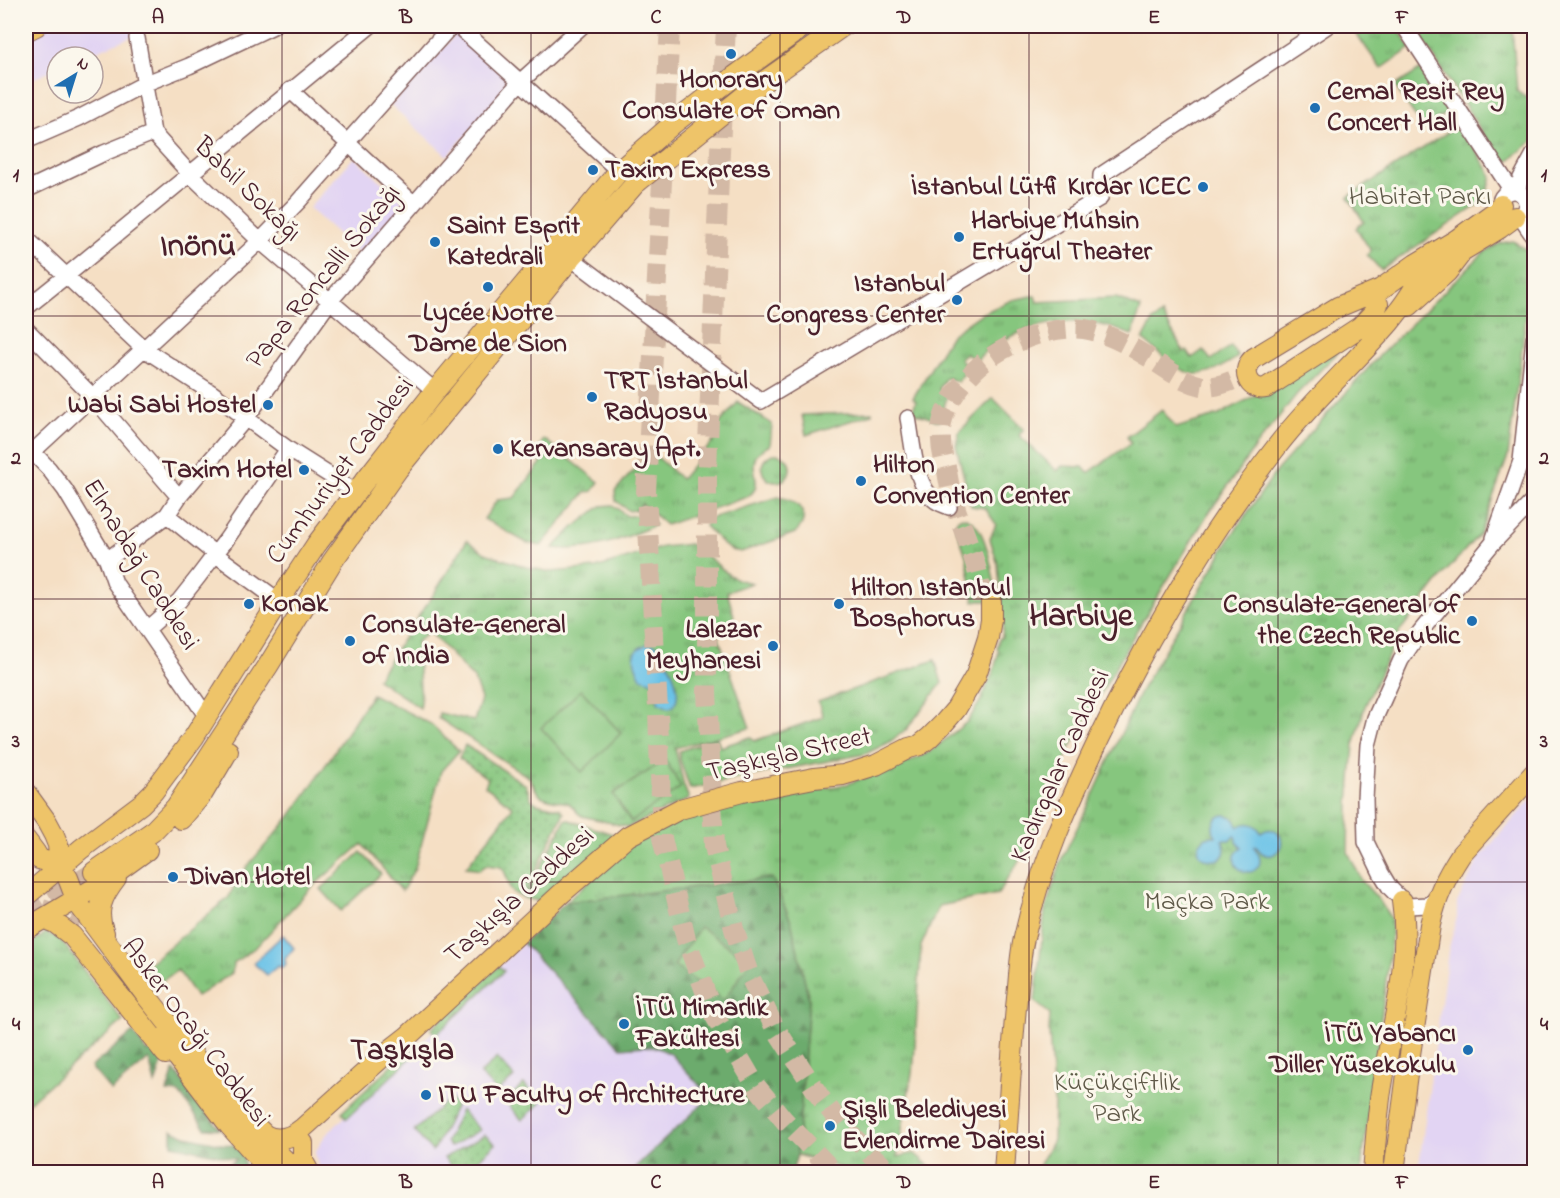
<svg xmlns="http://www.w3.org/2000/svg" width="1560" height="1198" viewBox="0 0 1560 1198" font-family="'Indie Flower',sans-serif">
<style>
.built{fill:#e2d4f3}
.grass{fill:url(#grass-tufts);stroke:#687254;stroke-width:1.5}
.forest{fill:url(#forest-firs);stroke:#5b654c;stroke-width:1.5}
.garden{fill:url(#garden-dots);stroke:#687254;stroke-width:1.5}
.pitch{fill:#86c67e;stroke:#687254;stroke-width:1.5}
.water{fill:#6ac2e7;stroke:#5a7089;stroke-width:1.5}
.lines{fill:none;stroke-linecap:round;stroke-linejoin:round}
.major-tunnel{stroke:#d3b9a5;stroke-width:20;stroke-dasharray:20 10;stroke-linecap:butt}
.minor-casing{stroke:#866261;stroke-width:18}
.major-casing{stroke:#866261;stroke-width:22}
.minor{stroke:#fff;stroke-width:15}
.major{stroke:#eec469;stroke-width:20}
.grid{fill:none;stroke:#4a1f2b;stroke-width:1.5;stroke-opacity:0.55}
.poi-dot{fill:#1f6fb2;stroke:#fbf7ec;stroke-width:2}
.labels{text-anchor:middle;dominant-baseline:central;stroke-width:6;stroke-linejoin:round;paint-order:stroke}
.poi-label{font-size:27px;font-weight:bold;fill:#4a1f2b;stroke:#fbf7ec;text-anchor:start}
.street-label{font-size:27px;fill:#4a1f2b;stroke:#fbf7ec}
.park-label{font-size:27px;fill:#5f5948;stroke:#fbf7ec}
.quarter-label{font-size:30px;font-weight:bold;fill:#4a1f2b;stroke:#fbf7ec}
.district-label{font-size:33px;font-weight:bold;fill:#4a1f2b;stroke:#fbf7ec}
.neatline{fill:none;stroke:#4a1f2b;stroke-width:2}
.grid-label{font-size:20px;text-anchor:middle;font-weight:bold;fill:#4a1f2b}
</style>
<defs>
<pattern id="grass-tufts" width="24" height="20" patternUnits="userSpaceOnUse" patternTransform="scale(1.5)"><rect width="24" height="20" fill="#86c67e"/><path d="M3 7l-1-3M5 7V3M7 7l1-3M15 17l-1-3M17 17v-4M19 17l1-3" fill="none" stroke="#70a067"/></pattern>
<pattern id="forest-firs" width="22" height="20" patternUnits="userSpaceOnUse" patternTransform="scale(1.5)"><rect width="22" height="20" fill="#6cab6d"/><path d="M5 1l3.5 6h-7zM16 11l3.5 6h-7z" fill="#5b8b5a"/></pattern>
<pattern id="garden-dots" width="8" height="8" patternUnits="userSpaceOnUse" patternTransform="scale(1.5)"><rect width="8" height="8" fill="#86c67e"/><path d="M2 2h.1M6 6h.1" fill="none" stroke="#70a067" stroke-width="1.8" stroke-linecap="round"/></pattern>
</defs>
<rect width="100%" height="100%" fill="#fbf7ec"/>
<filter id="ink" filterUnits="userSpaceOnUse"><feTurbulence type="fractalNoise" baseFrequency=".0167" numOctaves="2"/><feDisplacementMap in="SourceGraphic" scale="12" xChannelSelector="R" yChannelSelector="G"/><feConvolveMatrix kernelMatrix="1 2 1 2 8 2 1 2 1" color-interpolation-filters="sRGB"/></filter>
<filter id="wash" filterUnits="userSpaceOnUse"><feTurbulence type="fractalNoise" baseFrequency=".008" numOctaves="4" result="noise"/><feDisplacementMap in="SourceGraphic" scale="24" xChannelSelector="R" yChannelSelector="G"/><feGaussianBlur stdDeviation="1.35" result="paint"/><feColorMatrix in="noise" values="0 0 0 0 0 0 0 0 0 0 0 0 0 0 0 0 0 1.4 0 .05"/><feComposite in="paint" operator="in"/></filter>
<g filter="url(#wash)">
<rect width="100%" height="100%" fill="#f5dfc4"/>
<path class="built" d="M26 26H156L83 57H57V68L26 82Z
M458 32 513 84 447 156 391 105Z
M354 157 401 200 403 207 361 255 309 208Z
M1534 796V1172H1418L1448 952 1457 917V903L1479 859 1498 836Z
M566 902 797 1155 792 1172H321L315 1153 324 1137Z"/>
<path class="grass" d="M1351 26H1396L1411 48 1381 69Z
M1414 26H1512L1517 91 1525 97H1534V140L1503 165Z
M1423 68 1450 111 1423 128 1395 86Z
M1460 124 1492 176 1488 192 1478 205 1381 270 1367 255 1371 251 1356 228 1364 222 1348 197Z
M1513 241 1527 250 1533 262 1508 456 1480 533 1444 574 1400 631 1365 706 1354 745 1349 804 1348 852 1362 881 1379 900 1391 919V943L1362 1162V1172H1036L1053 1140 1054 1101 1049 1032 1050 1014 1035 1002 1045 911 1062 858 1089 804 1141 690 1230 538 1277 470 1378 357 1483 253 1501 243Z
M1032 296H1035L1037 302 1116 298 1141 308 1132 335C1090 317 1051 317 1010 337 1003 341 995 343 989 348 984 352 980 357 976 361L966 353 960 359 968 367 958 382 946 377 939 389 948 395 939 421 912 412 916 401 913 398 951 335 981 314 1012 300Z
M1162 314 1184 352 1187 351 1192 358 1203 350 1211 360 1231 346 1238 357C1226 365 1205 378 1189 373 1177 369 1154 349 1143 340L1153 321Z
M1342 348 1297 394 1255 447 1206 517 1137 630 1069 750 1029 846 998 894 939 906 921 946 914 1062 897 1157 914 1153 927 1164 935 1172H856L797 1155 809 999 566 902 632 843 676 821 782 792 820 789 847 784 911 761 930 752 968 721 980 702 994 670 999 651 997 648 999 639 1002 637 1003 627 998 565 990 539 996 524 985 508 971 506 956 445 959 432 993 398 1024 429 1019 435 1057 471 1062 466 1083 467 1088 473 1131 443 1127 437 1162 410 1176 428 1219 415Z
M738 402 772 424 770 445C766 447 762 450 758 453 746 469 767 485 747 497L666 525 642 504 636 510 629 511 616 501 615 491 651 451 681 479 716 438 713 431Z
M872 412V414L806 435 802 415Z
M544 439 599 482 593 491 585 493 541 546 527 543 484 519 497 500 514 498 541 463 540 446Z
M762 468a14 14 0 1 1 28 0a14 14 0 1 1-28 0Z
M778 497C799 500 813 516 795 533L741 552 731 550 726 547 705 526 708 519Z
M613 505 627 516 644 515 655 525C624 539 588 553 553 548L573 528 601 506Z
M962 517C988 519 994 581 997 601H974L966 556 955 524 958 519Z
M467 540 485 553 526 567 551 572 596 568 663 547 690 544 702 551 729 575 739 580 752 583 727 592 736 623 715 627 750 728 675 748 684 786 689 799 628 827 582 816C575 813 575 806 568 803 565 802 562 802 558 801 538 797 539 797 530 778L438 718 439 713 474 721 481 699 474 679 429 631 417 642 421 703 420 708 377 679 406 634 432 597Z
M935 660 942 683 907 729 888 743 865 754 754 775 690 789 680 760 679 751 717 738 720 747 751 737 754 741 823 717 818 702Z
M372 694 431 724 459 751 441 771 415 868 402 891 362 844 310 889 257 946 234 963 232 973 196 997 178 970 155 986 142 969 229 897C242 866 270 843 290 816 319 777 345 735 372 694Z
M566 819 619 836 543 902 524 898Z
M46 933 59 938 123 1021 26 1105V947Z
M499 966 504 971 436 1035 431 1029Z
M410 1048 415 1054 347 1118 342 1112Z"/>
<path class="forest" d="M772 878 791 921 809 999 797 1155 792 1172H630L710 1097 671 1054 658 1048 645 1046 621 1048 523 943 566 902Z
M133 1032 146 1051 157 1053 164 1058 155 1084 149 1059 111 1091 91 1067Z
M174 1070 220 1129 205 1128 179 1093 167 1092Z
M172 1130 186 1136 222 1144 233 1145 242 1153 245 1167 243 1172H217L237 1159 172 1145Z"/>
<path class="garden" d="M465 745 526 785 531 799 536 803 561 809 564 813 523 897C503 892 512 878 501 867L487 865 479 870 466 867 513 807 485 786 488 779 459 758Z
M497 1058 514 1077 497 1092 480 1074Z
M524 1084 541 1103 522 1120 505 1101Z
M450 1098 456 1105 435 1148 432 1151 414 1131Z
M461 1110 480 1130 450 1147 446 1142Z
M485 1135 495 1144 465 1172H457L444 1158Z"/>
<path class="pitch" d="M581 690 621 733 582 772 541 728Z
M665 760 681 787 631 822 613 794Z
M361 852 381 874 341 911 321 889Z
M700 927 750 961 724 1000 674 966Z"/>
<path class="water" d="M647 644C653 643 660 646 663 651 669 667 684 689 674 706L669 708 658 703 656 683 641 678C637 670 630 657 638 649 640 647 644 646 647 644Z
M1223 815C1232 815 1236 819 1238 827 1247 821 1256 823 1261 833 1265 830 1270 828 1275 831 1293 842 1270 870 1256 846L1254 847C1258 852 1262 858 1259 865 1250 883 1221 863 1242 847L1237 842 1235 836 1230 840H1222C1238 873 1178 861 1206 837L1216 836C1210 828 1213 818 1223 815Z
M283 935 294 948 285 959 286 964 282 968 278 966 267 975 253 963Z"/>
</g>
<g filter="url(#ink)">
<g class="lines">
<path class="major-tunnel" d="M670 26 646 491 658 710 662 838 686 939 713 1013 756 1086 784 1120 834 1172
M726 26 721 128 707 469V691L714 846 734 929 750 977 774 1026 820 1097 844 1128 889 1172
M982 602C981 569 965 537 955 506 951 495 949 483 947 471 943 458 940 445 941 431 942 407 960 385 976 369 1001 345 1049 325 1084 329 1104 332 1125 343 1143 354 1162 365 1180 381 1202 386 1218 389 1236 379 1250 372
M42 909 61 915 78 926
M26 915 94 872"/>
<defs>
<path id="minor" d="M458 26 619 171
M1404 26 1512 191
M137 38 153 133 190 174 260 241 435 391
M290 90 414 204
M26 141 79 118 144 84 189 66 273 26
M26 190 104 153 153 133
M1517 191 1521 178 1534 154
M1500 204a13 13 0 1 1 26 0a13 13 0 1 1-26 0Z
M1519 215 1534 237
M26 238 144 349 212 393 288 449 356 492
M571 258 761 401 1100 198 1101 175 1327 26
M26 308 66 276 370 26
M26 329 93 397 179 497
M908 418C913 443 914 486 936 501 940 504 945 505 949 507
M27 446 49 469 65 490 107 560 115 583 207 717
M1524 446 1530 464 1534 468
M26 458 260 241 298 202 349 144 351 138 451 26
M167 515 215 554 279 601
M1494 538 1521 461 1534 339
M107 560 167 515 179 497 247 417 330 301 520 82 582 26
M147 629 179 601 198 577 226 540 288 449
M1436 900 1427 905 1408 906 1390 888 1381 873 1366 842 1365 799 1367 762 1368 745 1375 718 1401 660 1420 632 1492 544 1534 500"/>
<path id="major" d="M26 31 36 26
M1444 262 1500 228 1515 217
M1371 296 1416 264 1456 240 1496 211 1501 205
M1378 304 1375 311 1360 327 1266 388C1248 392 1240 369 1254 358L1338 307 1381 289
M1409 306 1447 272 1460 255
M26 793 47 822 54 835 58 845 60 866 68 878 76 899 80 906 148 998 235 1108
M181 819 203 793 228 751
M26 840 35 852 39 859 60 866
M94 872 152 832 176 807 268 666 332 562 398 469 571 258 635 184 749 92 843 26
M26 896 81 849 141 804 153 792 194 737 279 601 316 545 356 492 435 391 619 171 674 123 735 76 804 26
M45 919 55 923 72 936 166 1054
M26 929 93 889 147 850
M104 933C95 911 102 896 116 878
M163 1038 229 1125 271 1172
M227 1099 265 1135C279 1143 292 1137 303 1128L389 1051 407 1037 562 893 628 836 680 809 742 792 814 778 843 775 860 770 876 765 909 748 920 745 929 738 944 723 956 709 976 675 988 638 991 619V602
M258 1134 297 1172
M303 1143V1161L309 1172
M1004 1172C1008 1117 1011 1062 1016 1007 1019 984 1019 960 1024 938 1040 867 1069 802 1100 737 1149 635 1208 534 1278 445 1312 401 1354 364 1390 322 1399 311 1408 299 1415 287 1418 281 1420 274 1424 268 1433 256 1447 251 1456 240
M1373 1172C1375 1148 1377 1123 1380 1098 1389 1035 1412 965 1402 901
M1394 1172 1407 1074 1430 925C1436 897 1446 877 1461 854L1534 773"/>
</defs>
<use href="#minor" class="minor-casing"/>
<use href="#major" class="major-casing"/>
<use href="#minor" class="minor"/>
<use href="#major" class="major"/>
</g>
</g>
<path class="grid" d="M282 26V1172M531 26V1172M780 26V1172M1029 26V1172M1278 26V1172M26 316H1534M26 599H1534M26 882H1534"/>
<g class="poi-dot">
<circle cx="731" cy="54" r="6"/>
<circle cx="1315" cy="108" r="6"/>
<circle cx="593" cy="170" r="6"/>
<circle cx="1203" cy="187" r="6"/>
<circle cx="959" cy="237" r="6"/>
<circle cx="435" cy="242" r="6"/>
<circle cx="488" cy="287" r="6"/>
<circle cx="957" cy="300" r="6"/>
<circle cx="592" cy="397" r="6"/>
<circle cx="268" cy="405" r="6"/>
<circle cx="498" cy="449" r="6"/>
<circle cx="304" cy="470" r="6"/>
<circle cx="861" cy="481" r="6"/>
<circle cx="249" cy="604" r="6"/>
<circle cx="839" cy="604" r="6"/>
<circle cx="1472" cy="621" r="6"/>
<circle cx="350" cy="641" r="6"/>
<circle cx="773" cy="646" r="6"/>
<circle cx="173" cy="877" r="6"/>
<circle cx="624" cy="1024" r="6"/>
<circle cx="1468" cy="1050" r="6"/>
<circle cx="426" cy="1095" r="6"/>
<circle cx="830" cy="1126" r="6"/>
</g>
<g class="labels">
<g class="poi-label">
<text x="731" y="80" text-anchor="middle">Honorary<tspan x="731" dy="31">Consulate of Oman</tspan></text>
<text x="1327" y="92">Cemal Resit Rey<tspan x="1327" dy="31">Concert Hall</tspan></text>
<text x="605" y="170">Taxim Express</text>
<text x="1191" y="187" text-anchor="end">İstanbul Lütfi Kırdar ICEC</text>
<text x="971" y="221">Harbiye Muhsin<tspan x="971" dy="31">Ertuğrul Theater</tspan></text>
<text x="447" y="226">Saint Esprit<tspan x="447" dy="31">Katedrali</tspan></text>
<text x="945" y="284" text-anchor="end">Istanbul<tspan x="945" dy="31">Congress Center</tspan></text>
<text x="488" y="313" text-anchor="middle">Lycée Notre<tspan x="488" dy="31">Dame de Sion</tspan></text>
<text x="604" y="381">TRT İstanbul<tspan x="604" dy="31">Radyosu</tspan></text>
<text x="256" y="405" text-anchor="end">Wabi Sabi Hostel</text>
<text x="510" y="449">Kervansaray Apt.</text>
<text x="873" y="465">Hilton<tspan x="873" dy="31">Convention Center</tspan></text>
<text x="292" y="470" text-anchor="end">Taxim Hotel</text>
<text x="851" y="588">Hilton Istanbul<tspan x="851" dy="31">Bosphorus</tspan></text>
<text x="261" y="604">Konak</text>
<text x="1460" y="605" text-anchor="end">Consulate-General of<tspan x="1460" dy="31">the Czech Republic</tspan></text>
<text x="362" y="625">Consulate-General<tspan x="362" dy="31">of India</tspan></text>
<text x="761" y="630" text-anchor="end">Lalezar<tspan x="761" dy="31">Meyhanesi</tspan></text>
<text x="185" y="877">Divan Hotel</text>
<text x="636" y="1008">İTÜ Mimarlık<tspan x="636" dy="31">Fakültesi</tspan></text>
<text x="1456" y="1034" text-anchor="end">İTÜ Yabancı<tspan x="1456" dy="31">Diller Yüsekokulu</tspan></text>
<text x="438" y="1095">ITU Faculty of Architecture</text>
<text x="842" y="1110">Şişli Belediyesi<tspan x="842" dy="31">Evlendirme Dairesi</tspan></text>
</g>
<g class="street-label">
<text transform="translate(247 190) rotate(44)">Babil Sokağı</text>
<text transform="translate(324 277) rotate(-51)">Papa Roncalli Sokağı</text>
<text transform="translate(341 471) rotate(-53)">Cumhuriyet Caddesi</text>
<text transform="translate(140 565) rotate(58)">Elmadağ Caddesi</text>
<text transform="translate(789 755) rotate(-13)">Taşkışla Street</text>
<text transform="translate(1061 766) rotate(-66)">Kadırgalar Caddesi</text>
<text transform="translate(520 896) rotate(-42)">Taşkışla Caddesi</text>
<text transform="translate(195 1033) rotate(53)">Asker Ocağı Caddesi</text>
</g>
<g class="park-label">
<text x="1420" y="197">Habitat Parkı</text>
<text x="1207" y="902">Maçka Park</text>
<text x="1117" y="1083">Küçükçiftlik<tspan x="1117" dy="31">Park</tspan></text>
</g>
<g class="quarter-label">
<text x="402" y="1052">Taşkışla</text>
</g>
<g class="district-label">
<text x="198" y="247">Inönü</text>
<text x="1081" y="617">Harbiye</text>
</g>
</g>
<rect width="1560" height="1198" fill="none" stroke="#fbf7ec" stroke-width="66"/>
<g transform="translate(75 75) rotate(38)"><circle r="28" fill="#fbf7ec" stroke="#b4a19f" stroke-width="1.5"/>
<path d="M0-4.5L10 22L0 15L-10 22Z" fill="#1f6fb2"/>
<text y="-9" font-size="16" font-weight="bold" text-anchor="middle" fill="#4a1f2b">N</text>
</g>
<rect x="33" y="33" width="1494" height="1132" class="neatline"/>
<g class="grid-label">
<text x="158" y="23">A</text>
<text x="406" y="23">B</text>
<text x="656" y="23">C</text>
<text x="904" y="23">D</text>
<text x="1154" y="23">E</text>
<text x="1402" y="23">F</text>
<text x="16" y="181">1</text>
<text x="1544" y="181">1</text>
<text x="16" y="464">2</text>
<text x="1544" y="464">2</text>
<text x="16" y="747">3</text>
<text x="1544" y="747">3</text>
<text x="16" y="1030">4</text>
<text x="1544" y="1030">4</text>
<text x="158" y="1188">A</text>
<text x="406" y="1188">B</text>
<text x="656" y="1188">C</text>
<text x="904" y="1188">D</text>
<text x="1154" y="1188">E</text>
<text x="1402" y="1188">F</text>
</g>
</svg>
